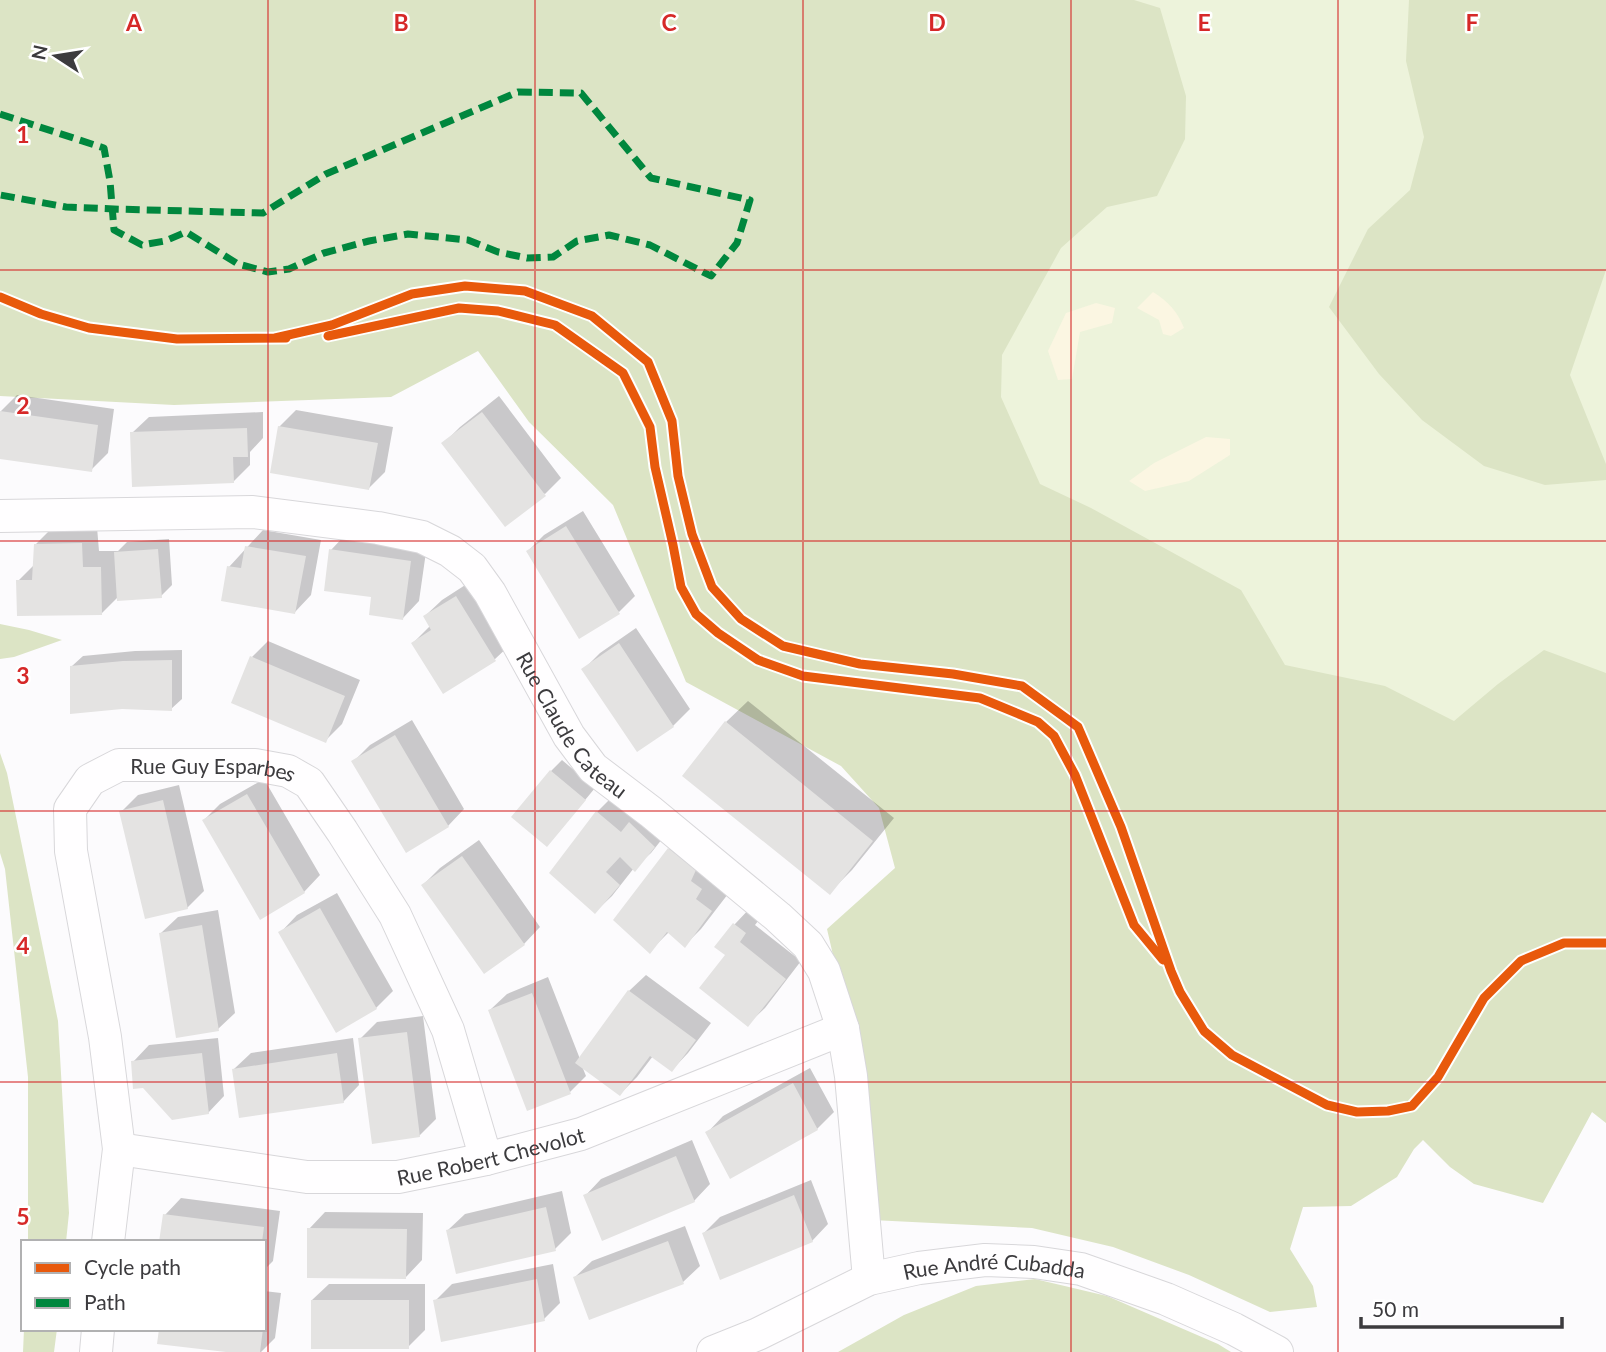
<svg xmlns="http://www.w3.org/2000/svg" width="1606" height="1352" viewBox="0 0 1606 1352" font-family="Lato,sans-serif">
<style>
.green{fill:#edf3db}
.forest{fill:#dce4c5}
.sand{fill:#fbf6e2}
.shadow{fill:#0003}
.building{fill:#e4e3e2}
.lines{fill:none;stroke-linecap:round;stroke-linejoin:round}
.minor-casing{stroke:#d8d7da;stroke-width:34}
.minor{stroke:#fffeff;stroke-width:32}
.quiet{stroke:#00873e;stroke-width:7;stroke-dasharray:14 7;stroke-linecap:butt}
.cycleway-casing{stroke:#fff;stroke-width:13}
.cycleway{stroke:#e8590c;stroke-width:9}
.grid{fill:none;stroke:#d62828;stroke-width:2;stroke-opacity:0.55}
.labels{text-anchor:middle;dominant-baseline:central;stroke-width:5;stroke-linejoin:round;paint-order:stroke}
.street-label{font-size:21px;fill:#3c3b3e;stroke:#fff}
.grid-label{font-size:23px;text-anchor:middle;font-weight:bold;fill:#d62828;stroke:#fff;stroke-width:5;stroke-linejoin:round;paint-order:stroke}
</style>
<rect width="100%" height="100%" fill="#fcfbfd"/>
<path class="green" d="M0 0H1606V911Z"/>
<path class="forest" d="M0 0H1134L1160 8 1186 96 1185 139 1157 196 1107 207 1061 248 1002 355 1001 397 1040 484 1091 508 1241 590 1285 665 1385 686 1454 721 1498 684 1544 650 1606 673V1123L1592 1112 1543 1203 1474 1184 1450 1167 1423 1140 1414 1149 1397 1177 1351 1206 1303 1207 1290 1249 1313 1286 1317 1307 1270 1312 1189 1275 1113 1247 1032 1228 872 1220 857 1059 827 929 895 868 879 808 841 766 686 682 613 505 529 422 478 351 391 397 174 405 0 396Z
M1409 0H1606V270L1570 375 1606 464V480L1545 485 1484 466 1422 420 1379 374 1329 307 1368 229 1410 190 1424 137 1406 61Z
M0 624 29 630 62 640 14 657 0 659Z
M0 753 7 773 58 1021 69 1213 66 1242H28V1077L5 869 0 853Z
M1035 1279 1107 1296 1218 1344 1231 1352H838L904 1315 976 1286Z
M24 1329H57L54 1352H23Z"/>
<path class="sand" d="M1153 292C1168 301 1178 312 1184 328L1171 336 1163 334 1159 320 1137 308Z
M1096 303 1115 308 1112 323 1080 332 1072 379 1058 380 1048 351 1066 313Z
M1206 437 1230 439V455L1189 481 1145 491 1129 481 1154 463Z"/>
<path class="shadow" d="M17 395 114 409 108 453 91 470 0 457V412Z
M499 396 561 478 545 494 444 443 460 427Z
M296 410 393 427 385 472 369 488 279 427Z
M263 412V438L250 452V465L233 482 132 433 149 417Z
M583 511 635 596 619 612 528 551 544 535Z
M97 527 99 551H118L127 542 169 539 172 585 161 596H119L101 614 18 581 35 564V545L52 528Z
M263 530 321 540 311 595 295 612 229 567Z
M347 533 427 545 419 601 403 618 373 596 331 550Z
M473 580 512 643 495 659 443 692 413 643 431 625 425 616 442 600Z
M636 628 690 709 673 726 637 750 584 669 600 653Z
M268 641 360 680 342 724 325 741 252 657Z
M182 650V699L171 709 72 666 83 656 135 651Z
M748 701 894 818 852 870 830 892 726 722Z
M412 720 464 809 448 826 354 761 370 745Z
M562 760 595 788 557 834 551 771Z
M264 779 320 875 304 892 204 820 220 804Z
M179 785 204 891 187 908 121 812 138 795Z
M613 796 670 829 651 853 634 868 612 896 595 912 597 812Z
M686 833 728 894 701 929 685 945 669 932 650 951 669 849Z
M479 840 540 927 524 944 423 885 440 868Z
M337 893 393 991 376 1008 281 932 297 915Z
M751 907 762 916 755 925 801 961 765 1008 748 1024 727 955 717 947 735 924Z
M218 910 235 1013 218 1029 161 933 178 917Z
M646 975 711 1023 688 1053 672 1070 653 1056 637 1077 620 1094 582 1066 586 1076 570 1092 490 1010 507 994 548 977 580 1059 629 991Z
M423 1016 436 1119 419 1136 360 1039 377 1022Z
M218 1038 224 1096 208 1113 133 1062 149 1045Z
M353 1038 359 1085 343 1102 234 1069 251 1053Z
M810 1068 834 1112 817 1129 707 1133 723 1116Z
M692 1140 710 1184 694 1201 585 1196 601 1179Z
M811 1180 828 1224 812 1241 704 1233 720 1217Z
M562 1191 571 1233 555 1249 448 1230 465 1214Z
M181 1198 280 1211 273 1261 264 1270V1242H161L165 1215Z
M325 1212 423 1213 422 1260 406 1277 309 1229Z
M685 1226 700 1266 683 1282 575 1277 592 1261Z
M553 1264 560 1303 544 1319 435 1301 452 1284Z
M329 1284H425V1330L408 1347 312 1300Z
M264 1291 281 1293 275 1338 261 1352H240L161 1329H264Z"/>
<path class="building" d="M0 411 98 425 92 472 0 459Z
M482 412 546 496 505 527 441 443Z
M278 426 378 443 369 490 270 473Z
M247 428 248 457H233L234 483 132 487 130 432Z
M566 526 620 614 579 639 526 551Z
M82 543 83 567H101L102 615 17 616 16 580H32L34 544Z
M245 546 306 556 295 614 221 601 227 566 241 568Z
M158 549 162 598 117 601 114 552Z
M329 549 411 561 403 620 369 615 371 597 324 591Z
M456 596 496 661 443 694 411 643 431 630 423 616Z
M619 643 674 727 637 752 581 669Z
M250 656 345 696 326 743 231 703Z
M172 660V711L122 709 70 714V666L123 661Z
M725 721 873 841 830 895 682 776Z
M395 735 449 827 406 853 351 761Z
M550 770 586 800 547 847 511 817Z
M247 794 305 893 260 920 202 820Z
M163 800 188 909 145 919 119 811Z
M596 811 621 832 629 822 655 847 635 872 620 857 606 872 620 885 595 914 549 873Z
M668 848 696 870 691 881 702 889 696 899 712 911 685 948 667 932 650 954 613 920Z
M462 856 525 945 484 974 421 885Z
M320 908 377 1009 336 1033 278 932Z
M733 923 746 933 740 942 786 979 748 1027 699 988 725 955 714 947Z
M202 925 219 1031 176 1038 159 933Z
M628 990 696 1040 672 1072 650 1056 620 1096 575 1063Z
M532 993 571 1094 527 1111 488 1010Z
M407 1032 420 1137 372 1144 358 1038Z
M202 1053 209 1114 172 1120 143 1088 133 1089 131 1061Z
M337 1053 344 1103 239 1118 232 1069Z
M793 1083 818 1130 730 1179 705 1132Z
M676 1156 695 1202 602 1241 583 1195Z
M794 1195 813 1242 720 1280 702 1233Z
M546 1207 556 1251 456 1274 446 1230Z
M163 1214 264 1227 262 1242H159Z
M307 1228 407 1229 406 1279 307 1278Z
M668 1241 684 1284 589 1320 573 1277Z
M537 1279 545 1321 441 1342 433 1300Z
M311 1300H409V1349H311Z
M159 1329H263L260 1352H226L157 1344Z"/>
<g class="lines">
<defs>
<g id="minor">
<path id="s1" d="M0 516 253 512 378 528 422 537 450 551 472 568 490 593 569 736 593 768 651 812 778 917 808 945 824 971 843 1029 851 1076 869 1279"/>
<path id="s2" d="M119 1149 307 1177H398L486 1159 581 1134 843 1029"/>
<path id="s3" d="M108 1242 119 1149 105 1037 71 851 70 809 90 780 119 765H255L288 771 309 783 342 831 395 915 448 1030 486 1159"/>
<path d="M96 1352 98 1329"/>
<path id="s4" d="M713 1352 758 1334 869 1279 919 1268 985 1260 1034 1262 1081 1269 1166 1299 1234 1329 1277 1352"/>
</g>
</defs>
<use href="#minor" class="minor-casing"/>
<use href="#minor" class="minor"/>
<path class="quiet" d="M0 114 104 148 110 181 114 230 142 245 165 241 186 232 238 264 268 272 289 269 324 253 369 241 408 234 468 240 498 252 527 258 553 257 577 241 609 235 650 245 711 276 737 243 750 200 651 178 581 93 518 92 326 174 263 213 114 209 66 207 0 195"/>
<defs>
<path id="cycleway" d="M0 297 41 314 89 328 177 339 286 338
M328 336 459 308 498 311 555 325 623 373 650 427 655 467 673 545 681 587 696 614 718 633 758 660 803 676 980 698 1038 722 1054 736 1075 775 1134 925 1163 960
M275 338 332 325 412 294 465 286 525 291 592 316 648 362 672 421 678 476 692 534 712 587 741 619 783 646 860 664 953 674 1022 686 1078 727 1121 827 1171 971 1180 992 1204 1031 1232 1055 1327 1105 1357 1112 1388 1111 1412 1106 1438 1077 1484 998 1521 961 1564 943H1606"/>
</defs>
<use href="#cycleway" class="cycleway-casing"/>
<use href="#cycleway" class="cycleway"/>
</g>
<path class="grid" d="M268 0V1352M535 0V1352M803 0V1352M1071 0V1352M1338 0V1352M0 270H1606M0 541H1606M0 811H1606M0 1082H1606"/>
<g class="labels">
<g class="street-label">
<text stroke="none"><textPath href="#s1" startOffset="670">Rue Claude Cateau</textPath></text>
<text stroke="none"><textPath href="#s3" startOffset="600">Rue Guy Esparbes</textPath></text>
<text stroke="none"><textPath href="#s2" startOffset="376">Rue Robert Chevolot</textPath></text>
<text stroke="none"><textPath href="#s4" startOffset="299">Rue André Cubadda</textPath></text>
</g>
</g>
<g class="grid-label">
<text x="134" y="31">A</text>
<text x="401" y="31">B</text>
<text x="669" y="31">C</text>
<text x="937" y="31">D</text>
<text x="1204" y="31">E</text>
<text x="1472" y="31">F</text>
<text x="23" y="143">1</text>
<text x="23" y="414">2</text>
<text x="23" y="684">3</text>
<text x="23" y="954">4</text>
<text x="23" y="1225">5</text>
</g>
<rect x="21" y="1240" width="245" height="91" fill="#ffffff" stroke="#b1b1b2" stroke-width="2"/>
<rect x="35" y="1263" width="35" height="10" fill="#e8590c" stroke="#b1b1b2" stroke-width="2"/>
<text x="84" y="1275" font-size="21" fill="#3c3b3e">Cycle path</text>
<rect x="35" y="1298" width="35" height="10" fill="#00873e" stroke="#b1b1b2" stroke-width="2"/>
<text x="84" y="1310" font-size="21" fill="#3c3b3e">Path</text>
<g transform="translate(56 56) rotate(282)" stroke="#ffffff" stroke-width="5" paint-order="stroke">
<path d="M0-5L12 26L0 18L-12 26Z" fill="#3c3b3e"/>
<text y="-10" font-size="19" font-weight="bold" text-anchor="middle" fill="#3c3b3e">N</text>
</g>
<path d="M1361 1317v10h201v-10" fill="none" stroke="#3c3b3e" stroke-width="3.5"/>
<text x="1372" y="1317" font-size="21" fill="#3c3b3e" stroke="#ffffff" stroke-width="5" paint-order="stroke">50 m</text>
</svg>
